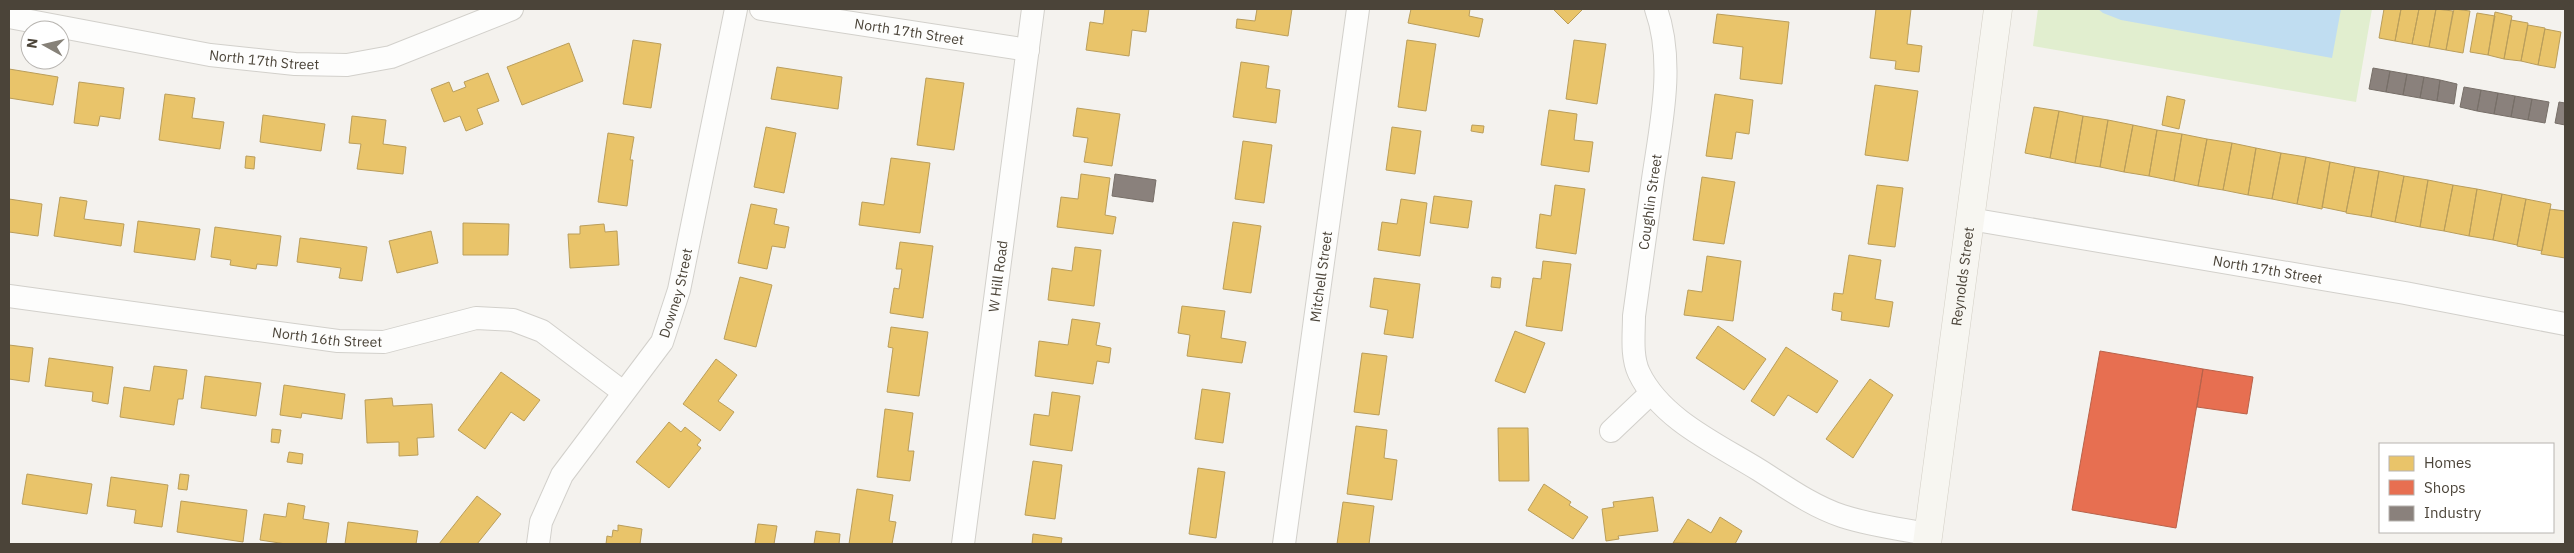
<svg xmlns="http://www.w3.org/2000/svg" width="2574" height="553" viewBox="0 0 2574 553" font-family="'IBM Plex Sans',sans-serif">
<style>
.green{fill:#e1eecf}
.water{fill:#c0ddf1}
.homes{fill:#e9c46a;stroke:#ba9e5b}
.shops{fill:#e76f51;stroke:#b8624a}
.industry{fill:#8a817c;stroke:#776f68}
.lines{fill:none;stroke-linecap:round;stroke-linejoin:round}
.minor-casing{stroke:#d2d0cb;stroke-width:24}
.secondary-casing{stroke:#d3cfc5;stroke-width:29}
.minor{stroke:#fdfdfc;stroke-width:22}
.secondary{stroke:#f7f6f1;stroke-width:28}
.labels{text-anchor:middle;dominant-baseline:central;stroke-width:5;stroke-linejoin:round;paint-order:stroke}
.street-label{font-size:14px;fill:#4b4439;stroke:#fff}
</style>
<rect width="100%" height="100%" fill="#f4f2ee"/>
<path class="green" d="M2038 9H2372L2356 102 2033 46Z"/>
<path class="water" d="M2098 9H2341L2332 58 2121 20 2103 13Z"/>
<path class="homes" d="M1105 9H1149L1146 32 1132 30 1129 56 1086 50 1090 22 1103 24Z
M1257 9H1292L1288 36 1236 28 1237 19 1255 21Z
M1411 9H1470L1469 16 1483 19 1479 37 1408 23Z
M1553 9H1583L1568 24Z
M1876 9H1911L1907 44 1922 46 1919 72 1895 69 1896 61 1870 58Z
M2384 9H2401L2395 41 2379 38Z
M2401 9H2419L2412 44 2395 41Z
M2419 9H2436L2429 47 2412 44Z
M2436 9 2453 11 2446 50 2429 47Z
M2454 9 2470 11 2463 53 2446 50Z
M2495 12 2512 16 2504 59 2488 55Z
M2477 13 2495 16 2488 55 2470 52Z
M1717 14 1789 22 1782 84 1740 79 1743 47 1713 43Z
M2511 20 2528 23 2521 61 2504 59Z
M2528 25 2545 28 2538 65 2521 61Z
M2545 29 2561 32 2555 68 2538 65Z
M633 40 661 44 651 108 623 104Z
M1407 40 1436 44 1426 111 1398 107Z
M1574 40 1606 44 1597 104 1566 99Z
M569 43 583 81 522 105 507 67Z
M1241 62 1269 66 1266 88 1280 90 1276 123 1233 117Z
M777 67 842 77 838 109 771 99Z
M9 69 58 77 53 105 9 98Z
M488 73 499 101 477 109 483 124 466 131 460 116 444 122 431 89 449 82 453 92 466 87 464 82Z
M926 78 964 83 954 150 917 145Z
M79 82 124 88 120 119 100 116 98 126 74 123Z
M1875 85 1918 91 1908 161 1865 155Z
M165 94 195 98 192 118 224 122 220 149 159 140Z
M1715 94 1753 100 1749 134 1736 132 1732 159 1706 156Z
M2167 96 2185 100 2179 129 2162 125Z
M2034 107 2059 111 2050 158 2025 153Z
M1077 108 1120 114 1112 166 1084 162 1088 138 1073 136Z
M1549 110 1577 114 1574 140 1593 142 1589 172 1541 165Z
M2059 111 2083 116 2075 163 2050 158Z
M263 115 325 124 321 151 260 142Z
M352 116 386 120 383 144 406 147 403 174 357 169 361 144 349 143Z
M2083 116 2108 120 2100 167 2075 163Z
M2108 120 2133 125 2124 172 2100 167Z
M1472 125 1484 126 1483 133 1471 131Z
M2133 125 2157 130 2149 176 2124 172Z
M766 127 796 133 784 193 754 187Z
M1392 127 1421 131 1415 174 1386 170Z
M2157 130 2182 134 2174 181 2149 176Z
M608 133 634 137 630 160H633L627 206 598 202Z
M2182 134 2207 139 2198 186 2174 181Z
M2207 139 2232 143 2223 190 2198 186Z
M1243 141 1272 145 1264 203 1235 199Z
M2232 143 2256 148 2248 195 2223 190Z
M2256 148 2281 153 2272 199 2248 195Z
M2281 153 2306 157 2297 204 2272 199Z
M246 156 255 157 254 169 245 168Z
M2306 157 2330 162 2322 209 2297 204Z
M891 158 930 163 920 233 859 225 862 202 884 205Z
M2330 162 2355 167 2346 212 2322 207Z
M2355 167 2379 171 2371 217 2346 213Z
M2379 171 2404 176 2395 222 2371 217Z
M1081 174 1110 178 1105 215 1116 217 1113 234 1057 227 1061 197 1078 199Z
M2404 176 2428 180 2420 227 2395 222Z
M1702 177 1735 182 1724 244 1693 240Z
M2428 180 2453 185 2444 231 2420 227Z
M1555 185 1585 189 1576 254 1536 248 1540 214 1551 216Z
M1877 185 1903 188 1895 247 1868 244Z
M2453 185 2477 189 2469 236 2444 231Z
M2477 189 2502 194 2493 240 2469 236Z
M2502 194 2526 199 2517 245 2493 240Z
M1434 196 1472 201 1468 228 1430 223Z
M60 197 87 201 84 219 124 224 121 246 54 236Z
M9 199 42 204 38 236 9 232Z
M1401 199 1427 203 1420 256 1378 250 1382 222 1397 224Z
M2526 199 2551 204 2542 251 2517 246Z
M751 204 777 209 774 224 789 227 785 248 772 246 767 269 738 263Z
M2550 209 2565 211V258L2541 254Z
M138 221 200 229 195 260 134 252Z
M1233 222 1261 226 1251 293 1223 289Z
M463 223 509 224 508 255H463Z
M604 224 605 232 617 231 619 265 570 268 568 234H580V226Z
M215 227 281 236 277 266 257 264 256 269 230 265 231 260 211 257Z
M431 231 438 263 397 273 389 241Z
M300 238 367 247 362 281 339 278 341 268 297 262Z
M900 242 933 246 923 318 890 313 894 288 899 289 902 269H896Z
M1075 247 1101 250 1094 306 1048 300 1052 268 1072 271Z
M1849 255 1881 260 1875 299 1893 302 1889 327 1841 320 1842 312 1832 310 1834 293 1843 294Z
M1707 256 1741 261 1733 321 1684 315 1688 290 1702 292Z
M1543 261 1571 264 1562 331 1526 326 1533 278 1541 279Z
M740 277 772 285 756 347 724 339Z
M1492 277 1501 278 1500 288 1491 287Z
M1374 278 1420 284 1413 338 1384 334 1388 310 1370 307Z
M1182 306 1225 311 1221 338 1246 342 1242 363 1187 356 1190 335 1178 333Z
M1072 319 1100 323 1096 345 1111 348 1109 363 1097 361 1093 384 1035 376 1039 341 1068 345Z
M1718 326 1766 359 1744 390 1696 358Z
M891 327 928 332 919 396 887 392 893 348 888 347Z
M1515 331 1545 343 1525 393 1495 381Z
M9 345 33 348 29 382 9 379Z
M1786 347 1838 381 1817 413 1788 395 1774 416 1751 401Z
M1362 353 1387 356 1379 415 1354 412Z
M49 358 113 367 108 404 92 401 93 392 45 386Z
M716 359 737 375 718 401 734 412 720 431 683 404Z
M154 366 187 370 183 399H178L174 425 120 417 124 387 150 391Z
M501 372 540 400 524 421 511 412 485 449 458 430Z
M205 376 261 383 256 416 201 408Z
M1870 379 1893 395 1853 458 1826 439Z
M284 385 345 394 342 419 302 413 301 418 280 415Z
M1202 389 1230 393 1223 443 1195 439Z
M1052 392 1080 396 1072 451 1030 445 1034 414 1049 416Z
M392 398 393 406 432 404 434 437 417 438 418 455 399 456V442L367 443 365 400Z
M885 409 913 413 908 451H914L910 481 877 477Z
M669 422 681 432 685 427 701 440 697 445 701 448 669 488 636 462Z
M1356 426 1387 430 1384 458 1397 460 1392 500 1347 494Z
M1498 428H1528L1529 481H1499Z
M272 429 281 430 279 443 271 442Z
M289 452 303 454 302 464 287 462Z
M1033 461 1062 465 1055 519 1025 515Z
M1198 468 1225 472 1216 538 1189 534Z
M27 474 92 484 87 514 22 504Z
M180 474 189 475 187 490 178 489Z
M111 477 168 485 162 527 134 523 136 510 107 506Z
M1544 484 1571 502 1569 505 1588 517 1573 539 1528 510Z
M857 489 893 495 889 521 896 522 892 544H849Z
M477 496 501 514 477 544H439Z
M1653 497 1658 531 1618 536 1619 539 1606 541 1602 509 1614 507 1613 502Z
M181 501 247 510 243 542 177 532Z
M1343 502 1374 506 1369 544H1337Z
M288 503 305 506 303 519 329 523 326 544H286L260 540 264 514 286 517Z
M1720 517 1742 531 1735 544 1673 543 1688 519 1711 533Z
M348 522 418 531 416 544H345Z
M758 524 777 526 774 544H755Z
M618 525 642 529 640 544H606L607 536 612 537 613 530 618 531Z
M816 531 840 534 839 544H814Z
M1033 534 1062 538 1061 544H1032Z"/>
<path class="shops" d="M2100 351 2203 369 2176 528 2072 510Z
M2203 369 2253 377 2247 414 2197 407Z"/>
<path class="industry" d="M2373 68 2390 71 2386 92 2369 89Z
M2390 71 2407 74 2403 95 2386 92Z
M2407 74 2424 77 2420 98 2403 95Z
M2424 77 2440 80 2437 101 2420 98Z
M2440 80 2457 84 2454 104 2437 101Z
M2464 87 2481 90 2477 111 2460 107Z
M2481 90 2498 93 2494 114 2477 111Z
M2498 93 2515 96 2511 117 2494 114Z
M2515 96 2532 99 2528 120 2511 117Z
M2532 99 2549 102 2545 123 2528 120Z
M2559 102 2565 103V125L2555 123Z
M1115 174 1156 180 1153 202 1112 196Z"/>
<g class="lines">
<defs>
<g id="minor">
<path id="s1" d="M761 9 1028 50"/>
<path d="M1656 9C1675 62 1661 125 1653 179 1647 225 1640 270 1634 316 1634 334 1631 356 1639 373 1661 419 1717 444 1759 470 1786 487 1812 506 1842 516 1870 525 1899 529 1928 534"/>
<path id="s2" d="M9 17 210 55 295 64 347 65 391 57 512 9"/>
<path id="s3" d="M1970 219 2405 293 2565 324"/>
<path id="s4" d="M9 296 338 341 384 342 476 318 513 320 542 331 623 392"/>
<path d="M1611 431 1651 393"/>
<path id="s5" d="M538 544 541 522 562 475 662 342 679 290 736 9"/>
<path id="s6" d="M963 544 1033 9"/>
<path id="s7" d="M1284 544 1358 9"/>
</g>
<g id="secondary">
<path id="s8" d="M1927 544 1998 9"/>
</g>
</defs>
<use href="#minor" class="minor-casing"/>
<use href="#secondary" class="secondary-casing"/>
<use href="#minor" class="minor"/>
<use href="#secondary" class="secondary"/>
</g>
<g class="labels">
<g class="street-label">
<text stroke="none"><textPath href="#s1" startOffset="150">North 17th Street</textPath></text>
<text stroke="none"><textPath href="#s2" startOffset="259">North 17th Street</textPath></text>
<text transform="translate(1650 202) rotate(-82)">Coughlin Street</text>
<text stroke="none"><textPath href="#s3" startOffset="302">North 17th Street</textPath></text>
<text stroke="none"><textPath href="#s6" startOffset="270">W Hill Road</textPath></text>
<text stroke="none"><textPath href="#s7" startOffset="270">Mitchell Street</textPath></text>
<text stroke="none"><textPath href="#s8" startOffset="270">Reynolds Street</textPath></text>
<text stroke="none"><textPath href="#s5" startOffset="291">Downey Street</textPath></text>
<text stroke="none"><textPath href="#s4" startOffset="321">North 16th Street</textPath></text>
</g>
</g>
<rect width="2574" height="553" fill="none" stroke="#4b4439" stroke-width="20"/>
<rect x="2379" y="443" width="175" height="90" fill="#ffffff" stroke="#b7b4b0"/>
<rect x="2389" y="456" width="25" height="15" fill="#e9c46a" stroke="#b7b4b0"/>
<text x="2424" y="468" font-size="15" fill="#4b4439">Homes</text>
<rect x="2389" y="480" width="25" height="15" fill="#e76f51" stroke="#b7b4b0"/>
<text x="2424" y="493" font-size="15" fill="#4b4439">Shops</text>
<rect x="2389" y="506" width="25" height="15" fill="#8a817c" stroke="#b7b4b0"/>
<text x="2424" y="518" font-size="15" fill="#4b4439">Industry</text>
<g transform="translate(45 45) rotate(278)"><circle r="24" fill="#ffffff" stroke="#b7b4b0"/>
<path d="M0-4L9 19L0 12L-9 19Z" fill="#868178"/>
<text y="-8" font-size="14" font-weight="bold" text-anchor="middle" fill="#4b4439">N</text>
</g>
</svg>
